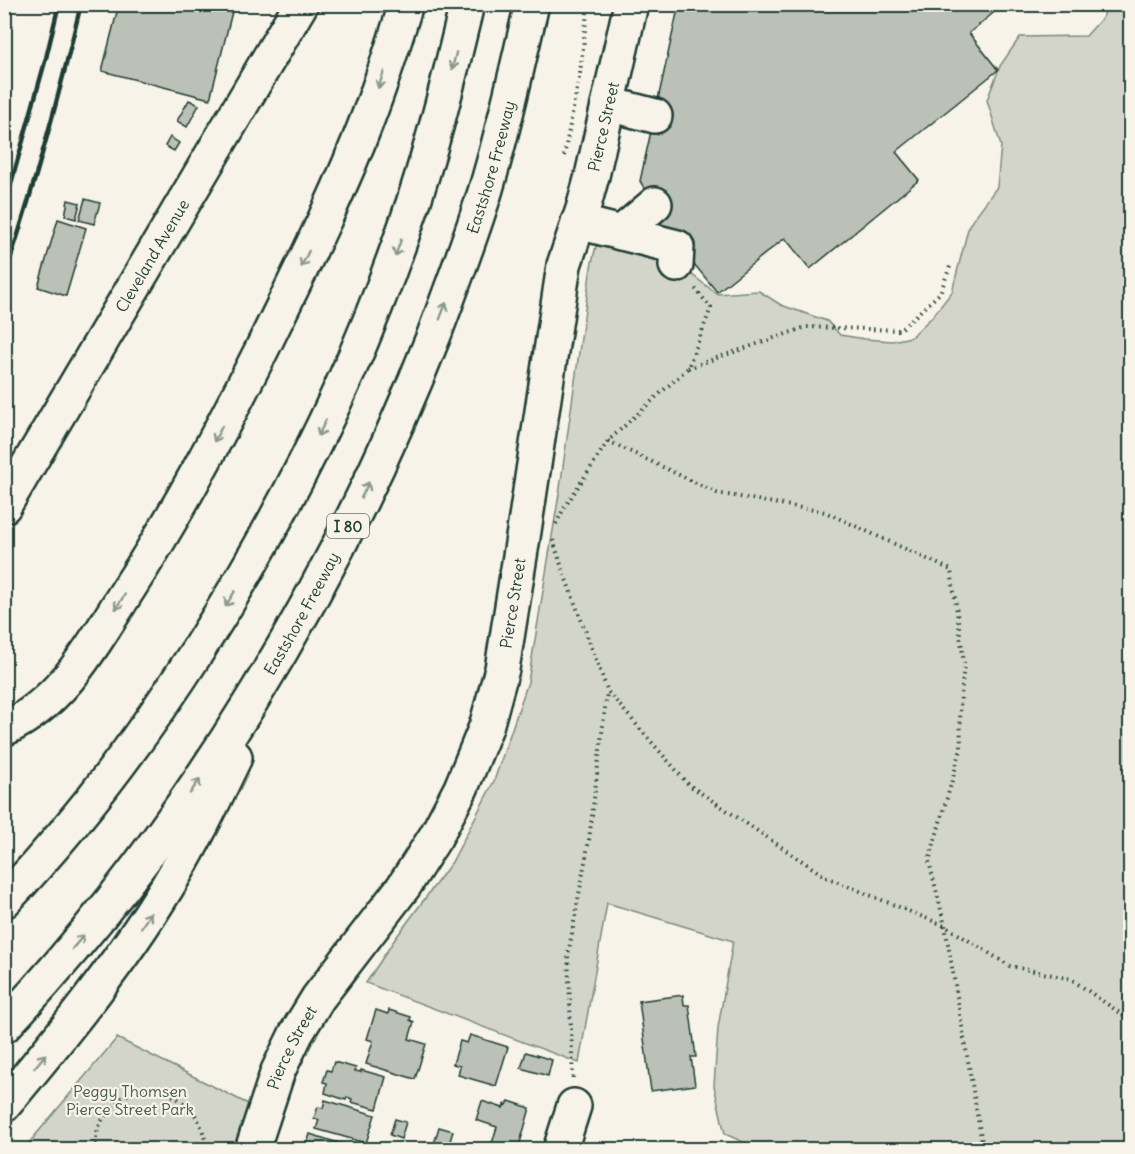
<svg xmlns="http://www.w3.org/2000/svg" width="1135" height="1154" viewBox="0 0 1135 1154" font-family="Delius,sans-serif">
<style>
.green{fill:#d3d5ca;stroke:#79897f;stroke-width:1.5}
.building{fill:#bbc1b6;stroke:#1f3d34;stroke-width:1.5}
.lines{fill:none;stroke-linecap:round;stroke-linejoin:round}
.minor-casing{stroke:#1f3d34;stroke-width:38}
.highway-casing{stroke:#1f3d34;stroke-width:38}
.path{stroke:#1f3d34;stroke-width:4;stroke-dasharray:1.5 4.5;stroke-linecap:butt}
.minor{stroke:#f7f3e8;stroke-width:33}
.highway{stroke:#f7f3e8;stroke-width:33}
.rail{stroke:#1f3d34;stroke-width:4.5}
.oneway{stroke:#8b988e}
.labels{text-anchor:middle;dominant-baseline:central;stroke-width:4.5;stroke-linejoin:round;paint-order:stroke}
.shield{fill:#f7f3e8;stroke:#60746a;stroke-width:1.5}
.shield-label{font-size:15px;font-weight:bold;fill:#1f3d34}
.street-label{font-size:16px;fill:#1f3d34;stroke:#f7f3e8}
.park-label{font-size:16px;fill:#435b52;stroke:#f7f3e8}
</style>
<rect width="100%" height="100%" fill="#f7f3e8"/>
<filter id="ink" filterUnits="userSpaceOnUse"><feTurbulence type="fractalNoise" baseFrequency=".0167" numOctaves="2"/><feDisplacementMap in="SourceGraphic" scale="12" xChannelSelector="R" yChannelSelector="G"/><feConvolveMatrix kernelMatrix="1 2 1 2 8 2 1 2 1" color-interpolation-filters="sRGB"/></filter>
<g filter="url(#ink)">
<path class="green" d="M1108 5H1130V1149L761 1150 725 1134 714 1086 718 1028 733 941 607 903 579 1063 366 983 395 939 452 862 494 781 528 682 560 488 591 267 596 246H619L645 251 687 271 717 294 759 291 781 305 827 321 840 335 865 339 892 341 911 337 932 317 952 292 969 225 997 187 1001 146 987 100 1000 66 1020 37 1086 36 1103 17Z
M117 1038 250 1105 236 1149 23 1150Z"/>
<path class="building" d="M119 4H234L210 99 102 71Z
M679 4H1004L969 33 998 70 896 152 919 180 810 269 785 238 717 292 653 214 658 210 640 181Z
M189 100 199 105 187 127 177 121Z
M170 137 179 143 174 151 165 146Z
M85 199 100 203 94 224 79 220Z
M68 200 80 203 76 219 65 216Z
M58 219 86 228 66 296 38 287Z
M683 995 684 1005H689L696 1057H691L695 1085 651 1091 639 1001Z
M376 1010 388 1014 389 1010 411 1017 410 1020 414 1022 409 1039 426 1044 415 1079 366 1064 373 1041 367 1039Z
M470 1035 508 1047 496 1086 458 1075 460 1066 453 1064 460 1041 467 1043Z
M526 1052 552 1060 548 1076 521 1068Z
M334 1062 356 1068 355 1071 361 1072V1070L386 1077 377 1109 351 1102 352 1099 347 1097 346 1100 325 1093 327 1083 323 1082 327 1070 331 1071Z
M325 1100 375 1115 366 1143 316 1129 319 1120 314 1118 318 1107 323 1108Z
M482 1101 503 1108 505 1104 507 1105 509 1101 530 1108 518 1150H490L497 1127 476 1120Z
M395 1119 406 1122 401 1139 390 1135Z
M439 1127 453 1131 448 1148 434 1144Z
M310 1134 361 1150H305Z"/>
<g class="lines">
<defs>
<g id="minor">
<path d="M609 104 655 116"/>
<path d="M578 222 677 247 676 265"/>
<path d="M621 233 655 204"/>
<path id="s1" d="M4 506 301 4"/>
<path id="s2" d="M252 1150 278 1071 296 1034 318 998 404 886 436 836 461 788 486 727 502 669 524 531 564 265 583 209 592 176 631 4"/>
<path d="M560 1150 574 1106"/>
</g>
<g id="highway">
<path d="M4 729C64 702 95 641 129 588 178 512 220 432 261 351 298 275 337 199 367 120 382 82 394 43 406 4"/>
<path d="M4 901C77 824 141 739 198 650 283 517 354 376 405 227 431 154 449 79 467 4"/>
<path id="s3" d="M4 1026C189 829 335 586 434 335 452 287 470 240 485 192 504 130 517 67 532 4"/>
<path d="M4 1105C58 1040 112 974 157 903 187 857 211 807 235 757"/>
</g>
</defs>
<use href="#minor" class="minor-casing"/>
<use href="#highway" class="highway-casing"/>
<path class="path" d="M564 156 580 73 588 4
M688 368 806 327 900 330 940 293 951 264
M608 441 717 493 825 512 951 570 964 663 960 707 961 749 929 861 945 926 982 1143
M556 524 563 510 608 441 688 368 711 308 694 287
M553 540 563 571 608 692 689 785 826 877 945 926 1010 966 1071 979 1130 1020
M573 1078 568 955 589 840 607 692
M95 1150C96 1142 96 1133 99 1127 102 1118 109 1111 115 1104 140 1079 174 1088 195 1115 202 1125 205 1138 207 1150
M973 1150 982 1143 986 1150"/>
<use href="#minor" class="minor"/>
<use href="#highway" class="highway"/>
<path class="rail" d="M4 209 46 58 59 4
M4 278C34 188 59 96 81 4"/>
</g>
<defs><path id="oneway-shaft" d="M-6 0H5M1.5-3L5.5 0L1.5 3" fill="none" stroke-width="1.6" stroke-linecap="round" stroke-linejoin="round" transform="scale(1.5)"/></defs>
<g class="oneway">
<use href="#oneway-shaft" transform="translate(454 61) rotate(104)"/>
<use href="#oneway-shaft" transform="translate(381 80) rotate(109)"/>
<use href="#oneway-shaft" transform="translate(398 248) rotate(110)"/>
<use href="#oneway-shaft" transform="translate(305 259) rotate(115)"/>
<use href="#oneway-shaft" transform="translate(443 311) rotate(-69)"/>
<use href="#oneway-shaft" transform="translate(322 428) rotate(115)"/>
<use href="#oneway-shaft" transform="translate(218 434) rotate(118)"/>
<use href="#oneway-shaft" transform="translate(365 490) rotate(-64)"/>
<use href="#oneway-shaft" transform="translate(230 599) rotate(122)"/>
<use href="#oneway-shaft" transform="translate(120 602) rotate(123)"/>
<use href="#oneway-shaft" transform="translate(195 786) rotate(-56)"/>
<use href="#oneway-shaft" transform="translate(146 920) rotate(-57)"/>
<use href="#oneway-shaft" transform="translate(78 942) rotate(-50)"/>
<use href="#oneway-shaft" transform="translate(40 1061) rotate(-51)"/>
</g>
</g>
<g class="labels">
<rect class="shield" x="327" y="514" width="42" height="24" rx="4.5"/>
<g class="shield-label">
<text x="348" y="526">I 80</text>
</g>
<g class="street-label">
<text stroke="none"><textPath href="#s2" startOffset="1100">Pierce Street</textPath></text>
<text stroke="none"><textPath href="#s3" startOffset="996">Eastshore Freeway</textPath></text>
<text stroke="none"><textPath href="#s1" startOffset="291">Cleveland Avenue</textPath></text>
<text stroke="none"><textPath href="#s2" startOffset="614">Pierce Street</textPath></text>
<text stroke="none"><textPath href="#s3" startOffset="510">Eastshore Freeway</textPath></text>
<text stroke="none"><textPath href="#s2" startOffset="110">Pierce Street</textPath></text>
</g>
<g class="park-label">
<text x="130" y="1091">Peggy Thomsen<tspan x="130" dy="18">Pierce Street Park</tspan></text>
</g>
</g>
<rect width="1135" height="1154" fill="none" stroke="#f7f3e8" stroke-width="24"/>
<rect x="12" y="12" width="1111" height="1130" fill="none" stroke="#1f3d34" stroke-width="2" filter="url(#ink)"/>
</svg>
